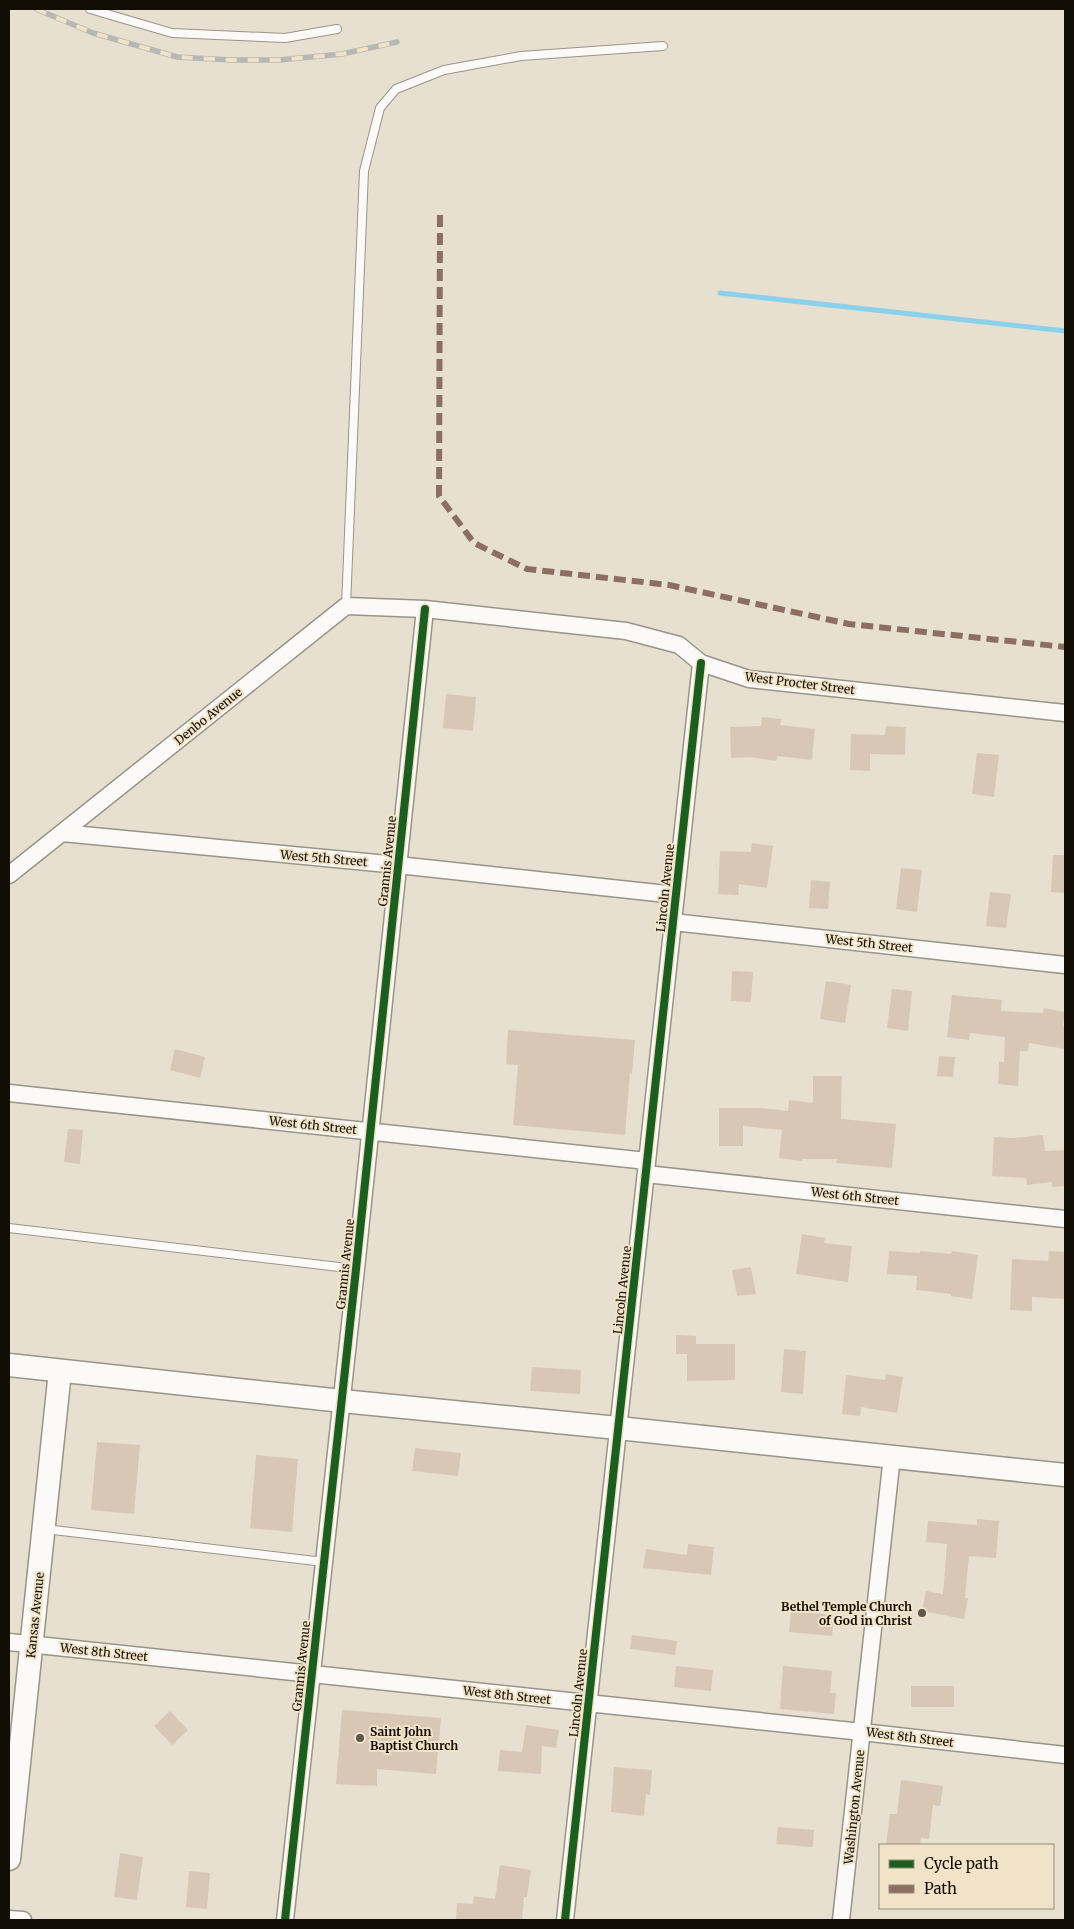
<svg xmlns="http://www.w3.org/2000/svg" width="1074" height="1929" viewBox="0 0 1074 1929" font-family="Merriweather,serif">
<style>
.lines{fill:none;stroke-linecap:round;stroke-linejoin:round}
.stream{stroke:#8bd1ec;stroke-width:5}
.building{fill:#d9c7b6}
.lane-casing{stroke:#999488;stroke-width:10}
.street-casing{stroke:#999488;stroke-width:19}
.secondary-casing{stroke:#999488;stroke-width:25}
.lane{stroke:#fbfaf8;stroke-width:8}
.street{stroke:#fbfaf8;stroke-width:16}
.secondary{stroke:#fbfaf8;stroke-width:22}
.rail-casing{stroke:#b9b7b3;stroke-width:5.5}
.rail{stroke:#f0e3c7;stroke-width:4;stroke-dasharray:11;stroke-linecap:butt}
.quiet{stroke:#8d6e63;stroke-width:6;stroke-dasharray:12 6;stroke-linecap:butt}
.cycleway-casing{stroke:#f0e3c7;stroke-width:11}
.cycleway{stroke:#1b5e20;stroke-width:8}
.poi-dot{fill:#5d574c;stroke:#f0e3c7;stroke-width:2}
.labels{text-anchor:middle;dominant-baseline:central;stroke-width:4;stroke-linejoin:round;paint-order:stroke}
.street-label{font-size:12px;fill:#120d05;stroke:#f0e3c7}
.poi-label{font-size:12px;font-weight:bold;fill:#120d05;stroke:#f0e3c7;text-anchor:end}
</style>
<rect width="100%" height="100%" fill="#e7e0d0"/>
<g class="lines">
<path class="stream" d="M720 293 1065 331"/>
</g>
<path class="building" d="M446 694 476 697 473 731 443 728Z
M762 717 781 719 780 725 815 729 812 760 777 756 776 761 750 757 731 758 730 727 761 726Z
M886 726 906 727 905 755 870 754V771L850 770 851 734 885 735Z
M977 753 999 755 994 797 972 794Z
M752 843 773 846 767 888 739 884 738 895 718 894 720 851 751 852Z
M1053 855H1065V893L1051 892Z
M901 868 922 870 917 912 896 909Z
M811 880 830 882 828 909 809 908Z
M990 892 1011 894 1006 928 986 926Z
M732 971 753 972 751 1002 731 1001Z
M826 981 851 985 845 1023 820 1019Z
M892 989 912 991 908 1031 887 1028Z
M952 995 1002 1000 1001 1011 1043 1013 1044 1008 1065 1012 1063 1026H1065V1049L1029 1043 1028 1051H1020L1018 1086 998 1084 999 1062H1004L1005 1037 970 1033 969 1040 947 1037Z
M508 1030 635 1040 632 1074 630 1073 625 1135 513 1125 518 1065 506 1064Z
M175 1049 205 1057 200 1078 170 1070Z
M939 1056 955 1057 953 1077 937 1076Z
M813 1076H842L841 1119 896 1124 892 1168 836 1163 837 1159H802V1161L779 1158 782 1130 743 1126V1146H719V1108H762L788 1111 789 1100 813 1103Z
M68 1129 83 1130 80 1164 64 1162Z
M1043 1135 1045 1151 1065 1150V1186L1052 1187V1182L1027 1185 1026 1178 992 1176 994 1137 1013 1138Z
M802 1234 825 1238 824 1243 852 1246 848 1282 796 1274Z
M889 1251 920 1253V1251L951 1254 952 1251 978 1255 972 1299 951 1296V1294L916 1290 917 1276 887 1274Z
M1049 1251 1065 1252V1299L1032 1297V1311L1010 1310 1012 1259 1048 1261Z
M751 1267 756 1294 737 1296 732 1270Z
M676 1335 696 1336V1344H735V1380L687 1381V1354H676Z
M784 1349 806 1351 803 1394 781 1392Z
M532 1367 581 1370 580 1394 530 1391Z
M886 1374 903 1377 897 1413 861 1407 860 1416 842 1414 846 1375 885 1380Z
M97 1442 140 1445 134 1514 91 1510Z
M415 1448 461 1453 458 1476 412 1471Z
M256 1455 298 1459 292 1532 250 1528Z
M977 1519 999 1521 996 1558 969 1556 965 1598H968L964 1619 922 1611 926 1591 943 1594 947 1544 926 1542 928 1521 977 1525Z
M688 1544 714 1547 711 1575 643 1568 646 1549 687 1555Z
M791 1611 834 1615 832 1636 789 1632Z
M632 1635 677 1641 675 1655 630 1649Z
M676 1666 713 1670 711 1691 674 1687Z
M783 1666 832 1671 830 1693H836L834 1714 780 1709Z
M911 1686H954V1707H911Z
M342 1710 441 1718 436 1774 377 1769V1786L336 1784Z
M170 1711 188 1730 172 1745 154 1726Z
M526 1725 559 1730 556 1748 542 1746 541 1774 498 1771 500 1750 522 1752Z
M614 1767 652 1770 650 1795 646 1794 644 1816 611 1812Z
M901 1780 943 1786 940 1806 933 1805 929 1839 921 1838 920 1845H886L890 1814H897Z
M778 1827 814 1830 813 1847 776 1844Z
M120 1853 143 1857 137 1900 114 1897Z
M500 1865 531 1870 527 1897H524L522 1920H456L457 1903 473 1904 474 1896 495 1899Z
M189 1871 210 1873 207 1909 186 1907Z"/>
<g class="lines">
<defs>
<path id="lane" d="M90 9 172 33 285 38 337 29
M346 606 364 171 380 108 396 89 444 70 521 56 663 46
M9 1228 356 1269
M45 1529 324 1562"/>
<path id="street" d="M62 833 398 865 676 895
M9 875 346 606 425 609 626 631 679 645 701 663 749 679 1065 713
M673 922 1065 965
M9 1093 647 1161
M646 1174 1065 1219
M9 1642 862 1732 1065 1755
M9 1919 23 1920
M285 1920 356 1269 425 609
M565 1920 701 663
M841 1920 892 1456"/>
<path id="secondary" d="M9 1365 342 1401 618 1428 1065 1475
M9 1859 60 1371"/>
</defs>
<use href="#lane" class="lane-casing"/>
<use href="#street" class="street-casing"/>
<use href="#secondary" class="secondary-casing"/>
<use href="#lane" class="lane"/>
<use href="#street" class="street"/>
<use href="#secondary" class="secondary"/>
<defs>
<path id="rail" d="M36 9 93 33 177 57 231 60H279L342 54 397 42"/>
</defs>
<use href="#rail" class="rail-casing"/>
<use href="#rail" class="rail"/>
<path class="quiet" d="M440 215 439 496 474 543 527 569 669 585 849 624 1065 647"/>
<defs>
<path id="cycleway" d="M285 1920 356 1269 425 609
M565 1920 701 663"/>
</defs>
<use href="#cycleway" class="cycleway-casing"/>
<use href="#cycleway" class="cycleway"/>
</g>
<g class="poi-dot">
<circle cx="922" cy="1613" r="5"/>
<circle cx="360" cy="1738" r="5"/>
</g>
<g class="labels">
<g class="street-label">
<text transform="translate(800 683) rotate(7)">West Procter Street</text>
<text transform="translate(208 716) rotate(-39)">Denbo Avenue</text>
<text transform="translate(324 858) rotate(5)">West 5th Street</text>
<text transform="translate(387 861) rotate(-84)">Grannis Avenue</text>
<text transform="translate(665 888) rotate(-84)">Lincoln Avenue</text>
<text transform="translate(869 943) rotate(6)">West 5th Street</text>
<text transform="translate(313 1125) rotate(6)">West 6th Street</text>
<text transform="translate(855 1196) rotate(6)">West 6th Street</text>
<text transform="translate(345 1264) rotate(-84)">Grannis Avenue</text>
<text transform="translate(622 1290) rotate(-84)">Lincoln Avenue</text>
<text transform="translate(35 1615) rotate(-84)">Kansas Avenue</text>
<text transform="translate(104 1652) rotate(6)">West 8th Street</text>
<text transform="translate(301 1666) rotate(-84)">Grannis Avenue</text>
<text transform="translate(578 1693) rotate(-84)">Lincoln Avenue</text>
<text transform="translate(507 1695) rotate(6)">West 8th Street</text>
<text transform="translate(910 1737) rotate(7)">West 8th Street</text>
<text transform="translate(854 1807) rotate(-84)">Washington Avenue</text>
</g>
<g class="poi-label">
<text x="912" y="1606">Bethel Temple Church<tspan x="912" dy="14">of God in Christ</tspan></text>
<text x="370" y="1731" text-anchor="start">Saint John<tspan x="370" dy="14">Baptist Church</tspan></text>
</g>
</g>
<rect width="1074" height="1929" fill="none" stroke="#120d05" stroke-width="20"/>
<rect x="879" y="1844" width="175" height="65" fill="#f0e3c7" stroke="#978d79"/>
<rect x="889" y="1860" width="25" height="8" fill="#1b5e20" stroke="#978d79"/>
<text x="924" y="1869" font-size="15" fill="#120d05">Cycle path</text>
<rect x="889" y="1885" width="25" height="8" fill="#8d6e63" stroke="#978d79"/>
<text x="924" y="1894" font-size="15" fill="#120d05">Path</text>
</svg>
